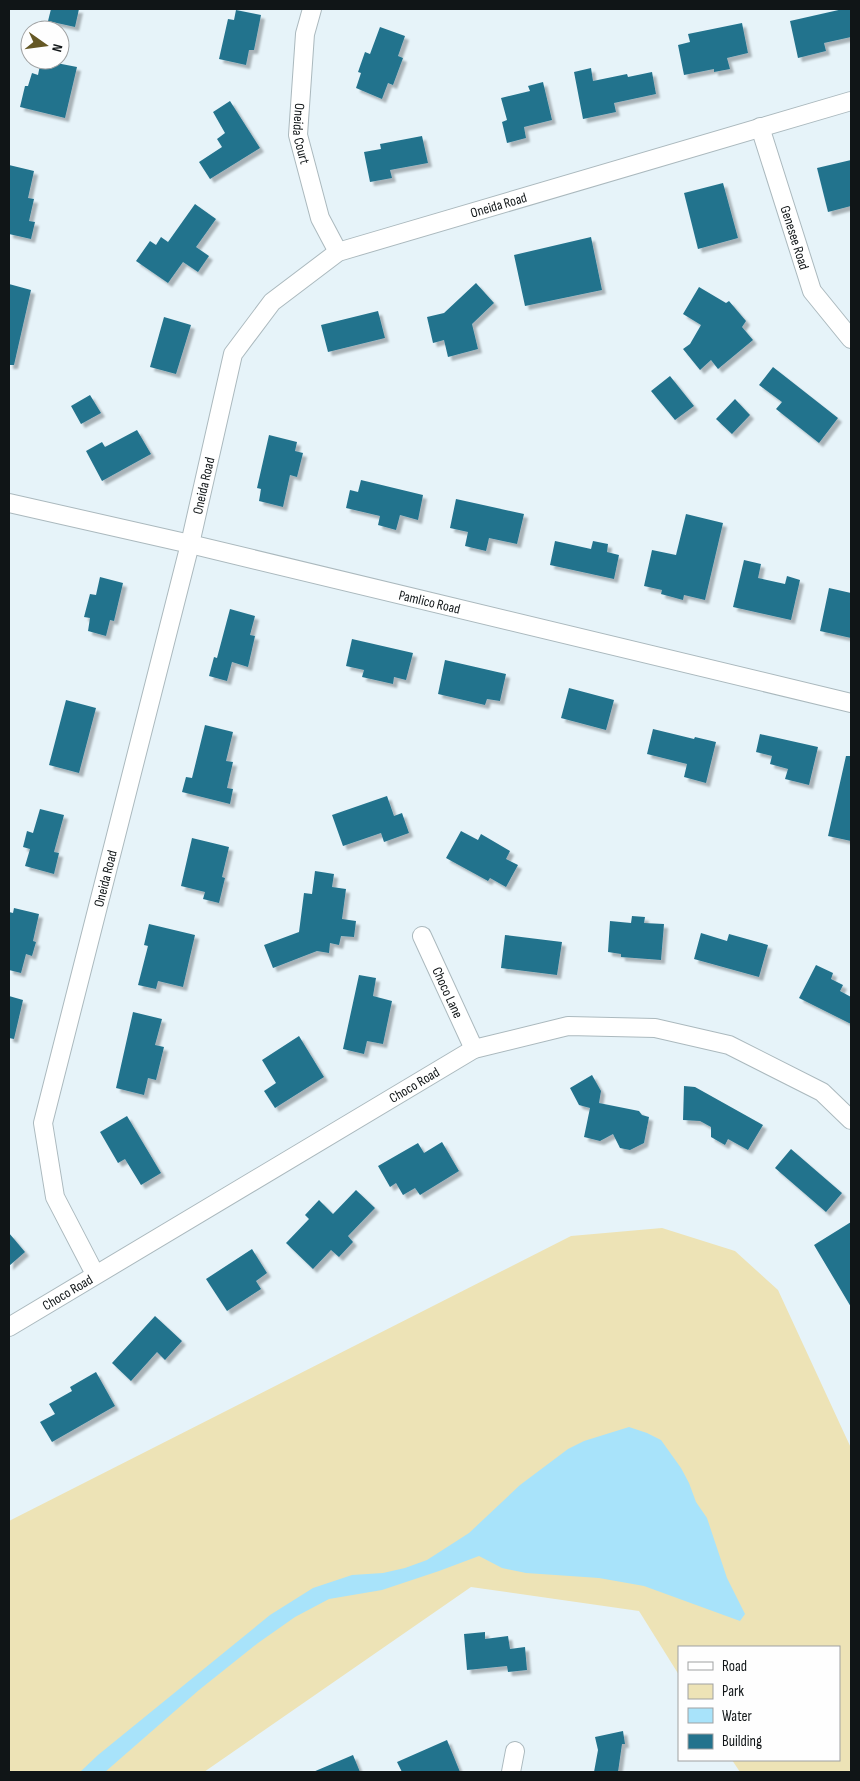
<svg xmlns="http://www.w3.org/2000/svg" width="860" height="1781" viewBox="0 0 860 1781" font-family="'Sofia Sans Condensed',sans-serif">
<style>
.green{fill:#ede3b6}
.water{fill:#a8e3fa}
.building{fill:#24738d;filter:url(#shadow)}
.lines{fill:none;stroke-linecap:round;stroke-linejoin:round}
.minor-casing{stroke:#abb9be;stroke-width:20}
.minor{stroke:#fff;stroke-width:18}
.labels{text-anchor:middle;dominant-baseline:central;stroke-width:4.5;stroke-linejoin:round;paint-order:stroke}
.street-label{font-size:14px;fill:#101517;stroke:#fefefe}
</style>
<defs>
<filter id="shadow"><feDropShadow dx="4" dy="4" stdDeviation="1" flood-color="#0004"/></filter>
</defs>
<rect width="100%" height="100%" fill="#e6f3f9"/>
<path class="green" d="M662 1228 735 1251 778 1290 851 1448V1772H740L732 1760H839V1647H679V1675L639 1611 471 1587 204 1772H9V1521L571 1236Z"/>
<path class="water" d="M629 1427 647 1433 661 1440 681 1468 689 1483 696 1502 707 1518 727 1578 745 1614 740 1621 644 1586 599 1578 526 1573 502 1568 479 1556 439 1571 382 1590 329 1599 295 1617 258 1643 199 1690 105 1772H80L98 1755 270 1615 313 1588 352 1575 383 1573 405 1568 427 1560 469 1533 520 1485 568 1449 584 1441Z"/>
<path class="building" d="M51 9H79L75 27 48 21Z
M843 9H851V37L824 43 826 51 798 58 790 21Z
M236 10 261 15 254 50H249L246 65 219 59 228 19 234 20Z
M742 23 748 53 727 58 730 69 714 72V69L684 75 678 45 690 42 688 34Z
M380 27 405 36 398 56 403 58 393 85 388 83 382 99 356 88 361 73 358 72 365 52 370 54Z
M41 60 77 67 65 118 20 107 25 86H28L32 73 38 75Z
M591 68 593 81 627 74 628 77 652 72 656 94 614 103 616 112 583 119 574 72Z
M543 82 552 120 524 127 526 138 507 143 502 122 507 120 501 98 530 91 528 86Z
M230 101 260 148 210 179 199 162 222 147 217 139 225 133 213 112Z
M422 136 428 163 390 170 392 178 370 182 364 152 381 149 380 144Z
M851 160V206L828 212 817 168Z
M9 165 34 171 28 198 34 199 29 221 35 222 31 239 9 234Z
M723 183 738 238 698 249 684 193Z
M195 204 216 219 196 247 209 256 198 272 183 262 168 283 136 261 150 241 156 245 161 237 168 242Z
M591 237 602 290 525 306 514 255Z
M476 283 494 303 472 324 478 349 448 357 444 340 433 343 427 317 444 313Z
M9 284 31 290 14 365H9Z
M699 287 726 303 729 301 746 321 742 327 753 340 718 369 711 360 700 370 683 349 690 344 701 325 683 314Z
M378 311 385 338 328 352 321 325Z
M164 317 191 325 176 374 150 367Z
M773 367 838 418 819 443 776 409 782 402 759 385Z
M670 376 694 406 675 420 651 391Z
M90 395 101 413 81 424 71 406Z
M735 399 750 415 732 434 716 419Z
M137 430 151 454 102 481 86 451 102 442 105 447Z
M269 435 297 442 295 451 303 453 297 477 290 475 283 507 259 501 261 489 257 488Z
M361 480 423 495 418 520 400 515 396 530 378 525 380 516 346 508 350 490 358 492Z
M456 499 524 514 517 544 489 538 486 551 465 546 468 532 450 528Z
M686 514 723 523 705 600 684 595 683 600 661 594 662 590 644 586 652 550 676 555Z
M555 541 591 549 593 541 608 544 607 552 619 555 614 579 550 565Z
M744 560 761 564 758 578 785 584 787 576 800 580 791 620 733 607Z
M100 577 123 583 114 621 110 620 106 636 88 631 90 618 84 617 90 594 96 595Z
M829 588 851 593V638L820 631Z
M230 609 255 616 250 635 255 636 248 667 232 662 227 681 209 676 214 657 217 658Z
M352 639 413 653 406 680 394 677 393 684 362 677 364 670 346 666Z
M445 660 506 674 500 701 487 699 485 705 438 694Z
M569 688 614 700 606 730 561 718Z
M66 700 96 708 79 773 49 765Z
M205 725 233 732 226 761 233 762 227 788 233 789 230 804 182 792 186 777 192 778Z
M653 729 694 739 695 737 716 742 706 783 684 777 687 764 647 754Z
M760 734 818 747 809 785 785 779 788 769 770 764 772 756 756 752Z
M846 756H851V841L828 836Z
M387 796 394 816 402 813 409 833 384 842 381 833 343 846 332 815Z
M40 809 64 815 54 852 59 853 54 874 25 866 30 849 23 847 27 831 33 833Z
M461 831 478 840 481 834 510 851 506 859 518 865 506 887 490 878 488 881 446 858Z
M192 838 229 847 222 877 225 878 219 903 203 899 205 892 181 886Z
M315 871 334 874 332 887 346 889 342 919 356 921 354 937 341 936 339 945 330 943 329 953 317 951 273 968 264 945 299 932 304 893 312 894Z
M14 908 39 914 33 941 36 942 32 956 26 954 21 973 9 970V912L13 913Z
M632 916 645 917 644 923 664 924 661 960 621 957V954L608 952 610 921 631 923Z
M149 924 195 935 183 987 158 981 156 989 138 985 148 946 144 945Z
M701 933 727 941 729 934 768 945 759 977 694 959Z
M505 935 562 942 557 975 501 968Z
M816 965 833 973 831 979 843 985 840 991 851 997V1024L799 998Z
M359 975 376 978 373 996 392 1001 383 1044 367 1041 364 1054 343 1049Z
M9 996 23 1000 14 1039 9 1038Z
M133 1012 162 1019 155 1045 164 1047 156 1080 148 1078 144 1095 116 1088Z
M299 1036 324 1077 275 1108 264 1091 276 1083 262 1060Z
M592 1075 601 1091 599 1103 639 1111 642 1115 649 1117 644 1143 630 1150 620 1148 613 1134 600 1141 584 1137 590 1108 579 1105 570 1088Z
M684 1086 695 1087 763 1125 748 1150 728 1139 725 1145 711 1137V1127L700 1121 683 1120Z
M127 1116 161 1173 141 1185 125 1159 118 1163 100 1132Z
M442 1142 459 1171 420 1195 415 1188 403 1195 396 1183 390 1187 378 1166 418 1143 424 1153Z
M791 1149 842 1193 826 1212 775 1168Z
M356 1190 375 1208 348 1236 353 1242 339 1257 331 1250 313 1269 286 1243 309 1219 305 1215 319 1200 333 1214Z
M851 1222V1307L814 1245Z
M9 1233 25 1252 9 1266Z
M252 1249 267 1273 256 1281 261 1289 227 1311 206 1279Z
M155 1316 182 1341 165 1360 157 1352 131 1381 112 1363Z
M96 1372 115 1406 52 1442 40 1422 55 1414 49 1404 72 1391 70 1387Z
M485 1632V1639L508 1636 510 1649 525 1647 527 1670 508 1672 507 1666 467 1670 464 1634Z
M623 1731 625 1744H622L618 1772H594L598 1750 595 1737Z
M447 1740 460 1772H402L397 1762Z
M353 1755 360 1772H313Z"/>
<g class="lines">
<defs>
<g id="minor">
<path id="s1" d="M312 9 305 34 298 135 320 218 338 252"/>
<path id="s2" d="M760 127 812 291 851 339"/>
<path id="s3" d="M9 503 190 544 851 703"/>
<path id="s4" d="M422 936 474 1049"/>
<path id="s5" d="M95 1274 55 1197 43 1123 190 544 233 354 272 302 338 252 851 101"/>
<path id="s6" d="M9 1327 474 1049 568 1026 655 1028 729 1045 822 1092 851 1120"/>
<path d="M511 1772 515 1751"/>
</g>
</defs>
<use href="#minor" class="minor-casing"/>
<use href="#minor" class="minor"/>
</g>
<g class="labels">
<g class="street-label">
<text stroke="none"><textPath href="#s1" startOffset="126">Oneida Court</textPath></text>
<text stroke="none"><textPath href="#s5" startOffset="1269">Oneida Road</textPath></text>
<text stroke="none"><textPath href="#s2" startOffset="116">Genesee Road</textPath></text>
<text stroke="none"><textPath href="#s5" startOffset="819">Oneida Road</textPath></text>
<text stroke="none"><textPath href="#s3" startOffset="432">Pamlico Road</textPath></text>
<text stroke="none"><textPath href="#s5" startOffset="414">Oneida Road</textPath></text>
<text stroke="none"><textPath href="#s4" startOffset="62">Choco Lane</textPath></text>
<text stroke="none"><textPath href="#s6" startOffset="472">Choco Road</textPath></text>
<text stroke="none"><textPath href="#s6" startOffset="68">Choco Road</textPath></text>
</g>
</g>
<rect width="860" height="1781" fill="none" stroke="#101517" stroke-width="20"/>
<rect x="678" y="1646" width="162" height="115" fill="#fefefe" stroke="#9fa1a2"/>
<rect x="688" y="1662" width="25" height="8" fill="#ffffff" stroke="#9fa1a2"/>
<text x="722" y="1671" font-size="15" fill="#101517">Road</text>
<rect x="688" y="1684" width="25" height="15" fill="#ede3b6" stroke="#9fa1a2"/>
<text x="722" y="1696" font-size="15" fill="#101517">Park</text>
<rect x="688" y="1708" width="25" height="15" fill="#a8e3fa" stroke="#9fa1a2"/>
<text x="722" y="1721" font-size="15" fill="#101517">Water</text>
<rect x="688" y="1734" width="25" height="15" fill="#24738d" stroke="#9fa1a2"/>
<text x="722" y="1746" font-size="15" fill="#101517">Building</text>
<g transform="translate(45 45) rotate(104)"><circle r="24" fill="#fefefe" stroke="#9fa1a2"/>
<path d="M0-4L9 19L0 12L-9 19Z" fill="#655825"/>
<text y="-8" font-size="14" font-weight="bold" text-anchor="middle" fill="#101517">N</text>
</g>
</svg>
